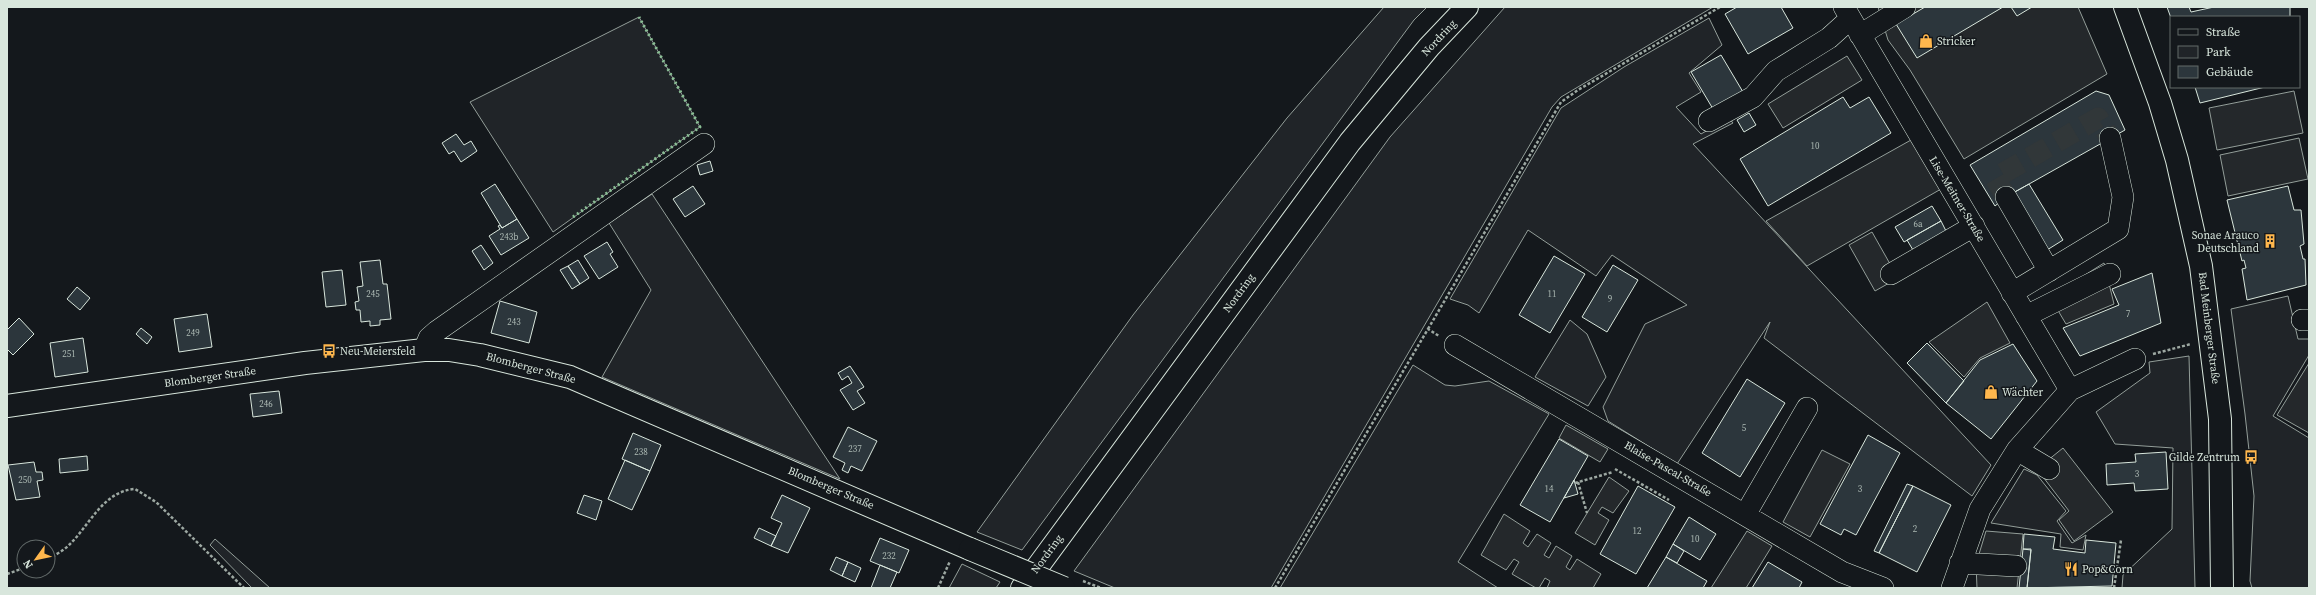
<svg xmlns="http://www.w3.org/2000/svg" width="2316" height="595" viewBox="0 0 2316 595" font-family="'Source Serif 4',serif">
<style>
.green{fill:#202428;stroke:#939e99}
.parking{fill:#24282b;stroke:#939e99}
.building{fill:#2c363c;stroke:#d8e6dc}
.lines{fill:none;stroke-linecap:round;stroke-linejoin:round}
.minor-tunnel{stroke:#313739;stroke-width:21;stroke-dasharray:21 10;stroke-linecap:butt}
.minor-casing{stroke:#d8e6dc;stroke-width:22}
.major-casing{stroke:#d8e6dc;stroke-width:24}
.path{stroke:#9da8a2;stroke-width:2.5;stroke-dasharray:3 2;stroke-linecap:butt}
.minor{stroke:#14181c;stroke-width:21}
.major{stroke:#14181c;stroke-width:22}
.major-bridge-casing{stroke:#d8e6dc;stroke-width:24;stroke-linecap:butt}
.path-bridge{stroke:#9da8a2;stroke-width:2.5;stroke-dasharray:3 2;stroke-linecap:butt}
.major-bridge{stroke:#14181c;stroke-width:22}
.hedge{stroke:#8ac095;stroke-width:3;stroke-dasharray:2 3;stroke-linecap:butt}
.labels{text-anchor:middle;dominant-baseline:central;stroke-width:3;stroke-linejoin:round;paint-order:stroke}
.number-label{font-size:9px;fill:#adbab4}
.street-label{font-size:11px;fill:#d8e6dc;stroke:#14181c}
.poi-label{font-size:11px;fill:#d8e6dc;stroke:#14181c;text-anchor:start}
</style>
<rect width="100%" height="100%" fill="#14181c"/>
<path class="green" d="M1384 7H1427L1414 20 1022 550 977 532 1133 315 1287 118Z
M1505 7H1713L1561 97 1552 107 1271 588H1115L1074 571 1390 137Z
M639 17 700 127 553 232 470 102Z
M1709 18 1722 45 1689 73 1701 92 1676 107 1701 134 1729 118 1733 123 1693 144 1991 465 1972 496 1764 338 1770 322 1677 464 1608 421 1603 407 1645 324 1687 305 1612 255 1596 276 1528 230 1479 313 1468 305 1450 299 1561 108 1624 67Z
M652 194 840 479 602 377 651 290 609 223Z
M2288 296 2298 339H2309V355L2273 416 2309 438V588H2252L2250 581 2254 496 2245 414 2231 309Z
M1570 320 1587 334 1606 377 1588 406 1535 377Z
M2189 356 2195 588H2122L2123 575 2172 529 2173 448 2115 444 2096 412 2150 373 2149 362Z
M1413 365 1445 385 1455 386 1489 381 1549 414 1458 562 1498 588H1280Z
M2024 469 2037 475 2066 511 2057 521 2072 543 2086 535 2083 550 2060 547 2061 534 1991 523Z
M215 539 270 588H252L210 545Z
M962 564 1000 582 996 588H949Z"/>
<path class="parking" d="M1878 7H2078L2107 74 1964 159 1910 70 1888 40Z
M1847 56 1862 80 1783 128 1768 104Z
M2294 91 2303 133 2217 150 2209 108Z
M2299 138 2308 179 2228 196 2220 155Z
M1911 140 1941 189 1807 266 1766 221Z
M1872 232 1898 278 1875 291 1849 245Z
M2104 263 2114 304 2066 324 2050 297Z
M1987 302 2010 343 1980 358 1964 377 1929 342Z
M2309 363V433L2277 415Z
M1566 425 1608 449 1600 462 1559 438Z
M2063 448 2113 512 2074 541 2059 520 2069 511 2037 469Z
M1822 450 1850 464 1810 537 1783 522Z
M1609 477 1629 491 1613 513 1602 507 1598 513 1609 520 1595 545 1575 533Z
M1504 514 1530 531 1523 543 1528 547 1537 534 1551 543 1544 555 1549 558 1556 546 1572 556 1566 567 1570 570 1577 559 1601 574 1593 588H1547L1550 581 1545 578 1539 588H1536L1512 574 1519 562 1514 559 1506 570 1481 555Z
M1747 531 1772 546 1746 588H1711Z
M1986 531 2023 534 2017 588H1977L1976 564Z"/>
<path class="building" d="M1737 7H1781L1793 28 1748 54 1725 14Z
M1925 7H2003L1917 58 1896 24Z
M2011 7H2032L2017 16Z
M2167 7H2189L2191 12 2214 7H2290V17L2171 18Z
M1721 55 1743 92 1713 109 1691 72Z
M2195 87H2265L2200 103Z
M2096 91 2109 95 2125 130 2006 197 1995 206 1970 165Z
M1843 97 1850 108 1869 97 1891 133 1768 206 1740 159Z
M1749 113 1756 125 1744 132 1737 120Z
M456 134 464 145 471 141 477 151 461 162 454 151 449 154 442 143Z
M710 161 713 171 700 175 697 165Z
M495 184 517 219 502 228 481 193Z
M2029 184 2063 240 2047 250 2011 194Z
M693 186 705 204 685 217 673 199Z
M2288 186 2294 210H2301L2304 244 2300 246 2303 259H2305L2306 285 2247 300 2242 269 2246 268 2244 260 2242 261 2227 200Z
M1932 206 1941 221 1904 242 1895 227Z
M517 219 529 238 501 255 489 236 500 229 498 226 500 225 502 228Z
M1941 221 1946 231 1913 250 1907 240Z
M607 242 613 252 610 254 618 267 599 279 584 256Z
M481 245 493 263 484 270 472 251Z
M1554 256 1585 274 1550 333 1519 315Z
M380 260 383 284H387L391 319 380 320V325L370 326V321L361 322 360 310H356L355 302 359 301 357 287 363 286 360 262Z
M578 260 589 278 580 284 568 266Z
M1613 265 1638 280 1607 332 1582 317Z
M568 266 580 284 572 289 560 270Z
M342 270 346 305 326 307 322 272Z
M2152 273 2161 323 2080 356 2063 328 2119 305 2112 289Z
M77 287 90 298 80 310 67 299Z
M500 301 537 312 529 343 491 333Z
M207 314 212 347 179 352 174 319Z
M19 318 34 334 13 355 7 349V330Z
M141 328 152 337 147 344 136 334Z
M83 338 88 372 55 377 50 343Z
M1927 343 1964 381 1946 403 1907 363Z
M2013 344 2037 381 1991 439 1946 403 1980 360Z
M850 366 864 387 857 391 865 403 853 410 840 390 852 383 848 376 842 380 838 373Z
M1747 379 1785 403 1740 477 1702 453Z
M279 391 282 413 253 417 250 394Z
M848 427 877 441 862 471 851 466 848 473 842 470 845 463 833 457Z
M633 433 661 445 650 471 622 459Z
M1868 435 1900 453 1856 535 1844 529 1841 535 1820 524Z
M1559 439 1588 456 1550 522 1520 505Z
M2166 452 2168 489 2135 491 2134 483 2107 485 2106 464 2136 462 2135 454Z
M87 456 88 470 60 473 59 459Z
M625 460 650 471 632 510 608 499Z
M34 462 36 472H42L43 480 37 481 40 497 16 500 8 465Z
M1574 480 1578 494 1564 498Z
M1907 484 1913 486 1879 553 1874 551Z
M1638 486 1675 507 1636 574 1600 554Z
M1913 486 1951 505 1917 572 1879 553Z
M584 495 602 501 596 520 577 513Z
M782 495 810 508 788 553 771 546 782 523 771 518Z
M1689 517 1716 534 1700 560 1673 544Z
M759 528 776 536 771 546 754 538Z
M2024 534 2055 537 2053 549 2085 553 2086 540 2116 543 2112 586 2027 588 2031 549H2023Z
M880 538 909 550 899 573 870 561Z
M1673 544 1684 551 1677 563 1666 557Z
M2023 549 2031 550 2027 588H2019Z
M836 557 848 562 842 576 830 570Z
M1666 557 1707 581 1703 588H1647Z
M848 562 861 568 855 582 842 576Z
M1768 562 1802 582 1799 588H1752Z
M880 565 897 572 890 588H871Z"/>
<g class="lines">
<path class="minor-tunnel" d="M2006 197 1995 178 2098 118 2110 138"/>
<defs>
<path id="minor" d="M1844 7 2070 390
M1860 35 1905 7
M1709 121 1753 97 1776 71 1829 38 1850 19
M2006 197 2049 271
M1891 274 1974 226
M2012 293 2118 229 2123 197 2110 138
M2026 316 2110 274
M2302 320H2309
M1455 345 1842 572 1883 588
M424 350 429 338 437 331 704 144
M2017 450 2049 469
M1745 515 1807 408
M1960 563 2016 566
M1952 588 1980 509 2017 450 2070 390 2135 359"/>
<path id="major" d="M2125 7 2160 103 2177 160 2201 266 2220 419 2222 588
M7 406 305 363 424 350H449L480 355 570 377 970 549
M1022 588 1350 142 1429 47 1467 7"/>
</defs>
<use href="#minor" class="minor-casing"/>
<use href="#major" class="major-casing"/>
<path class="path" d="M1428 329 1561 102 1578 90 1720 7
M2153 354 2191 344
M1615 469 1669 500
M1578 482 1587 513
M1575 483 1613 472
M48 559C55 555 63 551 69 545 90 525 103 491 135 489L156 502 244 588
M7 574 24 568
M938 588 950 561
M1275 588 1428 329 1439 336
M2114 588 2121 540"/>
<use href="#minor" class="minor"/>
<use href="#major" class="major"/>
<defs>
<path id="major-bridge" d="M970 549 1064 588"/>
</defs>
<use href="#major-bridge" class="major-bridge-casing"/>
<path class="path-bridge" d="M1083 581 1101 588"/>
<use href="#major-bridge" class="major-bridge"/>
<path class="hedge" d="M573 217 700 127 639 17"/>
</g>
<defs>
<symbol id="shop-bare" viewBox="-9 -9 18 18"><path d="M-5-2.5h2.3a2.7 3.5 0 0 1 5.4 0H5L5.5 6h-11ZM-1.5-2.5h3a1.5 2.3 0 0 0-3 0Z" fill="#ffb74d" stroke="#14181c" stroke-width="2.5" paint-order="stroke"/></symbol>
<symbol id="building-bare" viewBox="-9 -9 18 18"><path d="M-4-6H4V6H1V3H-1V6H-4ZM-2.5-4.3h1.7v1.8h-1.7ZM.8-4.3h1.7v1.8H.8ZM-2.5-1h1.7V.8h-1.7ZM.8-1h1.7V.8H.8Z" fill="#ffb74d" stroke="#14181c" stroke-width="2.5" paint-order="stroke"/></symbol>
<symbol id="bus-bare" viewBox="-9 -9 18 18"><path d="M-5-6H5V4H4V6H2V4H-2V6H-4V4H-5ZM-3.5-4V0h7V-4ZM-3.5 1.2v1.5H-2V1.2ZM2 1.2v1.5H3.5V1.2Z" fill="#ffb74d" stroke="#14181c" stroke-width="2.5" paint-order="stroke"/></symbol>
<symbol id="restaurant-bare" viewBox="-9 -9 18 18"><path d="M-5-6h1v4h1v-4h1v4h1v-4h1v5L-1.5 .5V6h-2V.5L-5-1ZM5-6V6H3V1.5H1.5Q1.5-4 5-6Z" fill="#ffb74d" stroke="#14181c" stroke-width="2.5" paint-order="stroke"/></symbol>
</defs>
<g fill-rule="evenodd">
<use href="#shop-bare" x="1916" y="31" width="20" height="20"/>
<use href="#building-bare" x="2260" y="231" width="20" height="20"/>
<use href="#bus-bare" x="319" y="341" width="20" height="20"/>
<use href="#shop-bare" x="1981" y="382" width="20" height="20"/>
<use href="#bus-bare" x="2241" y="447" width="20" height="20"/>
<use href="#restaurant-bare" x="2061" y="559" width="20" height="20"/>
</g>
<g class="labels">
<g class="number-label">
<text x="1815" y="146">10</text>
<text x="1918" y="224">6a</text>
<text x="509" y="237">243b</text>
<text x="373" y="294">245</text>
<text x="1552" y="294">11</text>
<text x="1610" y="299">9</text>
<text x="2128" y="314">7</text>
<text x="514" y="322">243</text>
<text x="193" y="333">249</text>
<text x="69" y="354">251</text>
<text x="266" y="404">246</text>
<text x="1744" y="428">5</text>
<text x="855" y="449">237</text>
<text x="641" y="452">238</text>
<text x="2137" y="474">3</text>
<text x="25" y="480">250</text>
<text x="1549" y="489">14</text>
<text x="1860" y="489">3</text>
<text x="1915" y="529">2</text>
<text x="1637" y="531">12</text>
<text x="1695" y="539">10</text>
<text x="889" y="556">232</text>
</g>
<g class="street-label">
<text transform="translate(1439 38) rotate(-47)">Nordring</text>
<text transform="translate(1957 199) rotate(59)">Lise-Meitner-Straße</text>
<text transform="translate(1239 293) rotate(-54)">Nordring</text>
<text transform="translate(2209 328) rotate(83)">Bad Meinberger Straße</text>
<text transform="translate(531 368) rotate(15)">Blomberger Straße</text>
<text transform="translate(210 377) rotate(-8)">Blomberger Straße</text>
<text transform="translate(1668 469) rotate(30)">Blaise-Pascal-Straße</text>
<text transform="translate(831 488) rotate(23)">Blomberger Straße</text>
<text transform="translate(1047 554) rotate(-54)">Nordring</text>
</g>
<g class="poi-label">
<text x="1937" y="41">Stricker</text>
<text x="2259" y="235" text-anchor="end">Sonae Arauco<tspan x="2259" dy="13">Deutschland</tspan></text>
<text x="340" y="351">Neu-Meiersfeld</text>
<text x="2002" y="392">Wächter</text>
<text x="2240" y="457" text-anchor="end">Gilde Zentrum</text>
<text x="2082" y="569">Pop&amp;Corn</text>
</g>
</g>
<rect width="2316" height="595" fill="none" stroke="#d8e6dc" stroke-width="16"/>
<rect x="2170" y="16" width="130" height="72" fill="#14181c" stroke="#626a69"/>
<rect x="2178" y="29" width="20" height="6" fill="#14181c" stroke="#626a69"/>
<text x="2206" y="36" font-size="12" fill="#d8e6dc">Straße</text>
<rect x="2178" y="46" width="20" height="12" fill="#202428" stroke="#626a69"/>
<text x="2206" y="56" font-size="12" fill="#d8e6dc">Park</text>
<rect x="2178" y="66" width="20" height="12" fill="#2c363c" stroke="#626a69"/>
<text x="2206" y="76" font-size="12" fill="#d8e6dc">Gebäude</text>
<g transform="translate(36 559) rotate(237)"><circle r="19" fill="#14181c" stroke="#626a69"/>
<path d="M0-3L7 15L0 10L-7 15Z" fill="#ffb74d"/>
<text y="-6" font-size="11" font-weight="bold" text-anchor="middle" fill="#d8e6dc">N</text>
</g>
</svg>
